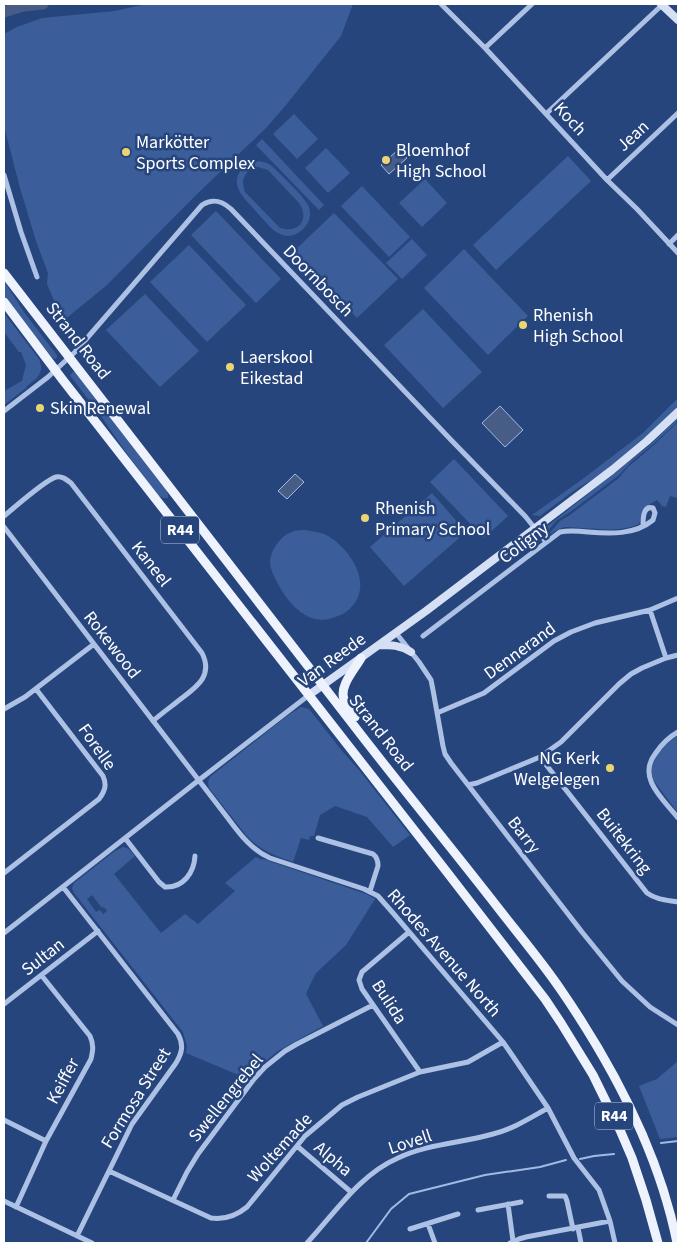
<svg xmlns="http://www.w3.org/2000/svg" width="682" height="1247" viewBox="0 0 682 1247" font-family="'Source Sans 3',sans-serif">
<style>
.green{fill:#3b5e9a;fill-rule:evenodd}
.water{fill:#475d86;stroke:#a1bbe5}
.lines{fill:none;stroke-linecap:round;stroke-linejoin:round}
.stream{stroke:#a1bbe5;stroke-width:2}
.river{stroke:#475d86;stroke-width:11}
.street{stroke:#adc1e5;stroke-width:5}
.secondary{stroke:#d6e0f5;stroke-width:8}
.primary{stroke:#edf2fd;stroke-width:9}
.poi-dot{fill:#ecd473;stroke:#27457d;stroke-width:2}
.labels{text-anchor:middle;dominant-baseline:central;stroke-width:5;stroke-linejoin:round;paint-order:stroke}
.shield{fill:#27457d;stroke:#bec7d8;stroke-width:1}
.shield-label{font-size:16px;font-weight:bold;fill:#fff}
.street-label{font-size:18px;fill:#fff;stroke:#27457d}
.poi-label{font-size:18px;fill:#fff;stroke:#27457d;text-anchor:start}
</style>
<rect width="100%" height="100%" fill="#27457d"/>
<path class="green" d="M146 4H353L341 36 286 105 267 127 194 197 107 285 63 321 47 284 48 273 36 241 20 188 4 126V34L17 27 42 18 115 11Z
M294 114 318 139 297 159 273 134Z
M262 139 324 205 319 210 256 145Z
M326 148 350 173 328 193 305 168Z
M568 156 591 181 496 270 473 245Z
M259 161 267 163 272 166C281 175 305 197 309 207 314 221 301 237 286 236 281 235 276 232 272 229 266 222 259 215 253 208 243 197 230 185 241 170 246 164 252 162 259 161ZM258 167 268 170 299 203C310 219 299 234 280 228L245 192C240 179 245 170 258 167Z
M425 179 447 203 422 227 399 203Z
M362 186 410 237 389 257 341 206Z
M216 211 281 279 256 303 191 235Z
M334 213 398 279 357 318 293 252Z
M412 239 427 255 402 279 386 263Z
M189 245 246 305 207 342 150 282Z
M464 249 528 316 488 355 424 288Z
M4 281 24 312 56 354 57 356 56 359 53 358 50 355 4 295Z
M145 294 199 351 160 387 106 330Z
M423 309 482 372 443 408 384 345Z
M4 313 39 359C45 374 37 378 27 386L26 388 4 405V391L22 381 26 365 21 352H19L4 332Z
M73 372H75L166 488 168 495V498H163L158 495 125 451 103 419 72 378 70 375Z
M678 398V407L665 421 625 455 601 474 575 490 540 516 532 515 584 478 643 433Z
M678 418 676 423 651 446 632 461 619 475 570 512 557 520 545 534 543 531 544 529 631 460 650 445Z
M678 422V498L670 496 666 507 662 506 657 500C641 509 646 509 639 524 621 532 601 529 582 528 577 528 571 527 566 527 559 528 554 532 548 535L560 521 570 515 619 478 628 467 654 445Z
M454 459 508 516 484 538 430 482Z
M432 493 466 532 404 586 370 547Z
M305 530C311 531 318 532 324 534 336 539 347 551 354 563 361 576 364 592 353 605 347 612 344 614 335 617 313 626 296 611 284 594 279 586 271 573 270 563 270 550 281 535 294 531 297 530 301 530 305 530Z
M301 707 309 709 342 751 359 770 410 835 393 847 367 817 335 806 320 815 314 836H310L309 840 301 838 293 862C275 856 259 850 246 835L209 788 208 782 210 777 287 716Z
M678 736V813L654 781C645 762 663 745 678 736Z
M123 847 129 849 135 856 114 874 161 933 185 914 198 924 235 891 225 883 256 857 262 860 263 859 366 894 375 899 346 945 316 973 309 987 306 994 323 1026 278 1051 262 1064 248 1079 186 1053 187 1046 183 1032 74 893 72 888 74 883 115 851ZM92 895 102 908 104 907 107 911 103 914 100 910 96 912 87 899Z
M678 1061V1137L660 1139 639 1086 657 1079Z"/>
<path class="water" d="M399 149 407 158 389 174 381 165Z
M500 406 523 430 505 447 482 423Z
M295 474 304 482 287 499 278 491Z"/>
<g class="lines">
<path class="stream" d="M661 1143 678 1141
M580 1159 594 1156 614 1154
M366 1243 391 1209 409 1194 485 1175 540 1167 566 1160"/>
<path class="river" d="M4 12 23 6 43 4"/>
<path class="street" d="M441 4 485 48 607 180 637 209 678 253
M485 48 532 4
M546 114 662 5
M4 175 21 232 37 277
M607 180 678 113
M669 244 678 235
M4 411 48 377 75 352 202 205C213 198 222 201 231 209L453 442 525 516 546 542
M4 516C14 508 45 480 56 477 62 476 66 479 71 483L202 653C213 675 198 686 182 698 172 706 162 713 153 721
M4 527 227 817C239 833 251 850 270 858L364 889 378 896 393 913 462 994 503 1042 512 1055 548 1108 574 1158 599 1190 610 1221 615 1243
M650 610 666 658
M396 633 419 662 431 680 433 690 443 746 445 754 451 763 582 932 622 981 650 1007 678 1025
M423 636 560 532C570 530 579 531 588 532 610 534 635 535 653 520L655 513 653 508C643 505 643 519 643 526
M4 709 25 697 94 644
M437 713 484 693 554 641 571 632 595 623 650 610 678 598
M678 732C669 737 661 745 655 754 637 778 663 799 678 818
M540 757 647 893C657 900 667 900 678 902
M468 785 477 783 540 757 561 742 619 684 631 674 642 668 666 658 678 655
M125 838 159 882 165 887C183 888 194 873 195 856
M318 838 373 854C377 857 378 860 378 866L370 891
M4 873 99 799C105 791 107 785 103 776L36 689
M63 887 178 1034C184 1045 182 1053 176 1063L132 1124 77 1236
M409 932 362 972 359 980 362 989 420 1072
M4 933 199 780 309 695
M4 1004 98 931
M4 1120 46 1141
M297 1146 351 1192
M109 1171 211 1218C225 1220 236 1216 247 1207L305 1136 342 1105 358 1097 420 1072 468 1062 503 1042
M549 1196H565L567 1201 573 1229
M173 1200 187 1172 198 1154 254 1079 265 1067 285 1051 297 1044 373 1005
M4 1201 92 1243
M508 1204 513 1241
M16 1207 46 1141 91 1059C93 1050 94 1045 90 1036L42 976
M478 1210 521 1202
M428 1224 435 1243
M578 1228 581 1243
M410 1229 458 1214
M307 1243C335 1213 359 1175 398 1158 427 1144 462 1143 493 1134 513 1129 530 1118 548 1108
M510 1243 519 1239 526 1237 610 1221"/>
<path class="secondary" d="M661 4 678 20
M379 645C391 645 400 645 411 652
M309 695 426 611 612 470 647 441 678 412"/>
<path class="primary" d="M4 273C123 428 244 581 362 736 407 794 454 851 499 909 520 936 542 962 561 990 613 1066 659 1152 677 1243
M4 302 62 379 443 867 545 999 561 1023 593 1075 620 1130 632 1158 646 1200 658 1243
M355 717C351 711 346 706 344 699 339 686 355 669 361 658"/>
</g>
<g class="poi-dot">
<circle cx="126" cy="152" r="5"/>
<circle cx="386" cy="160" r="5"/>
<circle cx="523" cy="325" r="5"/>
<circle cx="230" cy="367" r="5"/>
<circle cx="40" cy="408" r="5"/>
<circle cx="365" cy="518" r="5"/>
<circle cx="610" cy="768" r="5"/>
</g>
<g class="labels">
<g class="shield">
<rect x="161" y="516.5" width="38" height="27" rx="4"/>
<rect x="595" y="1102.5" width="38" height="27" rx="4"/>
</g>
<g class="shield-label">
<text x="180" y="530">R44</text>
<text x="614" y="1116">R44</text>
</g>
<g class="street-label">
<text transform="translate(570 119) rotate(47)">Koch</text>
<text transform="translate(633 136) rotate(-43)">Jean</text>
<text transform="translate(318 281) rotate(46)">Doornbosch</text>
<text transform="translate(78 341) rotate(52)">Strand Road</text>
<text transform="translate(524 543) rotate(-37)">Coligny</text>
<text transform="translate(151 564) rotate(52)">Kaneel</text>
<text transform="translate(112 645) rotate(52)">Rokewood</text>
<text transform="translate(520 651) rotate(-36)">Dennerand</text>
<text transform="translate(332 660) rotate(-36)">Van Reede</text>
<text transform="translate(381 733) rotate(52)">Strand Road</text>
<text transform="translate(97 747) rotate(55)">Forelle</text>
<text transform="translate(524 835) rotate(52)">Barry</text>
<text transform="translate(624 841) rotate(52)">Buitekring</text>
<text transform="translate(444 953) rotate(49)">Rhodes Avenue North</text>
<text transform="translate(43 957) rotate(-38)">Sultan</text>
<text transform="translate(389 1002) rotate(57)">Bulida</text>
<text transform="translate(63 1081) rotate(-62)">Keiffer</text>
<text transform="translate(136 1098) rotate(-58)">Formosa Street</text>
<text transform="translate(226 1098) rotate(-51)">Swellengrebel</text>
<text transform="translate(410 1142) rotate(-18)">Lovell</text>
<text transform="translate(280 1148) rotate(-48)">Woltemade</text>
<text transform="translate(333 1159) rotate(40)">Alpha</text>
</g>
<g class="poi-label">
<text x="136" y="142">Markötter<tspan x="136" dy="21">Sports Complex</tspan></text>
<text x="396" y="150">Bloemhof<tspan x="396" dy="21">High School</tspan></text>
<text x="533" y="315">Rhenish<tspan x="533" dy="21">High School</tspan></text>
<text x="240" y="357">Laerskool<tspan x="240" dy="21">Eikestad</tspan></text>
<text x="50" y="408">Skin Renewal</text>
<text x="375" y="508">Rhenish<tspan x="375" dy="21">Primary School</tspan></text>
<text x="600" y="758" text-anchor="end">NG Kerk<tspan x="600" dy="21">Welgelegen</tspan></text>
</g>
</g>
<rect width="682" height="1247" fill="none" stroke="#ffffff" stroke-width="10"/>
</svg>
